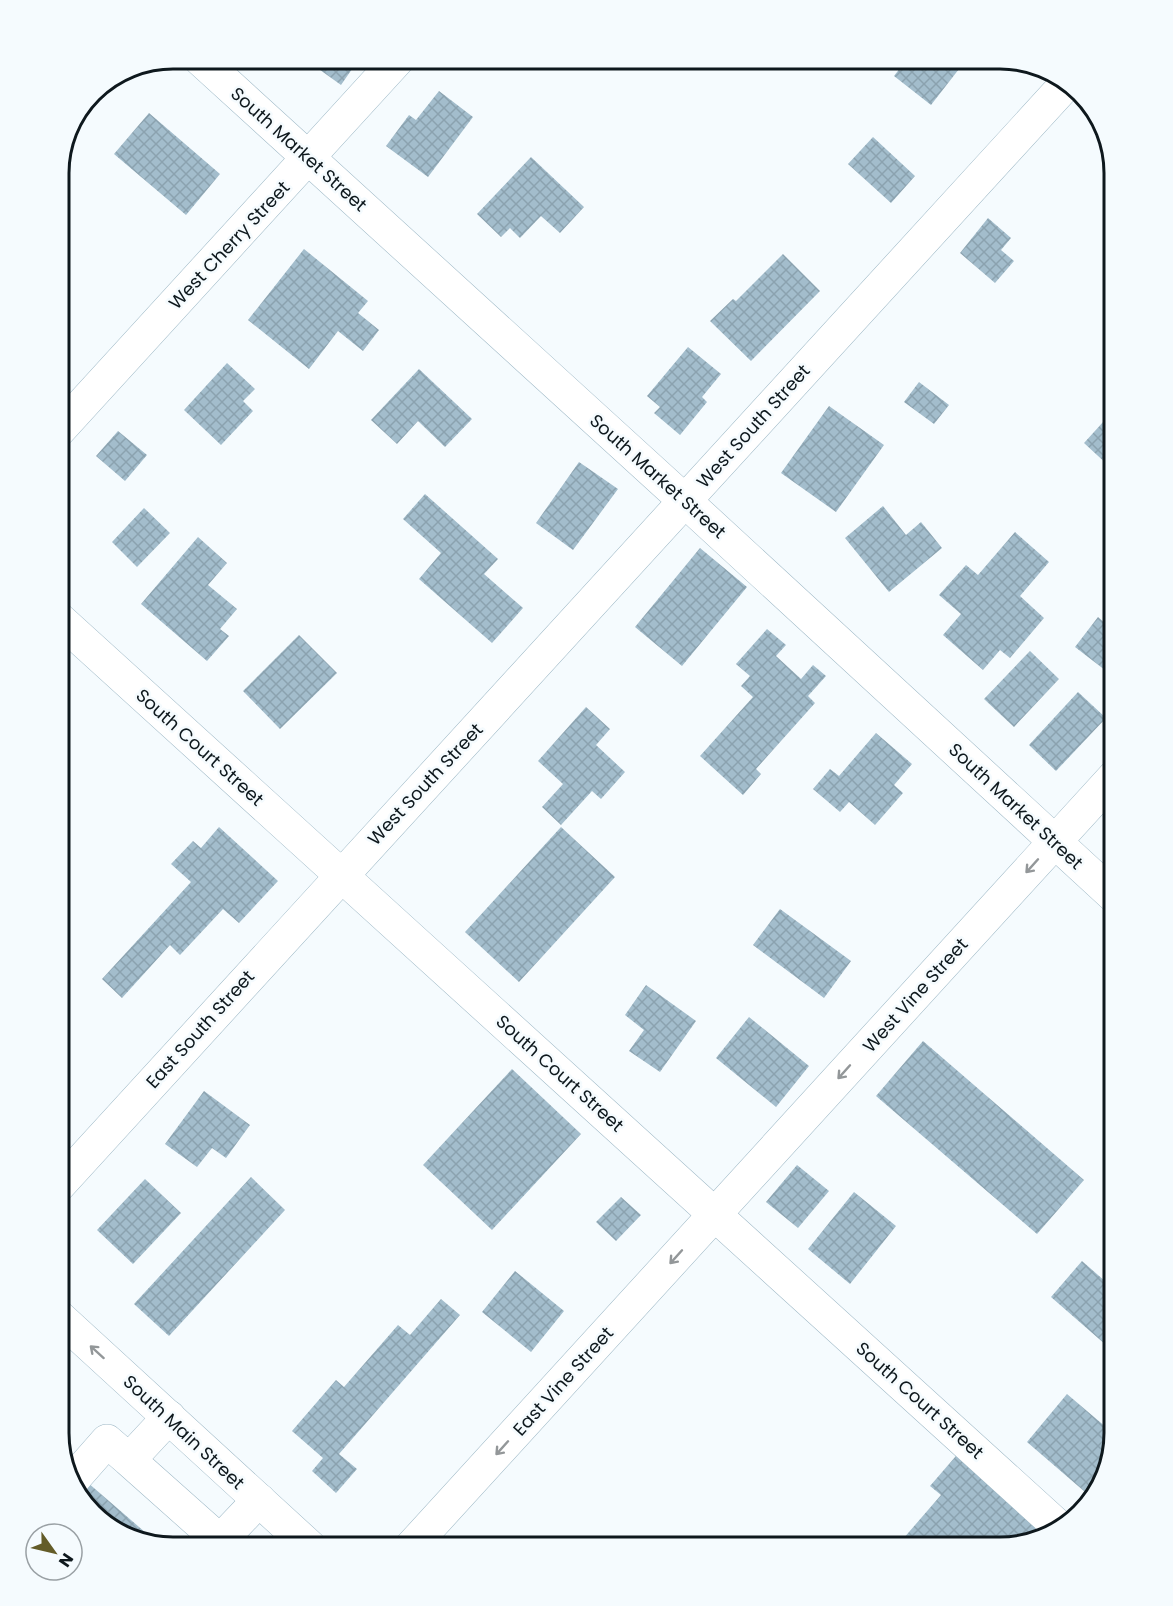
<svg xmlns="http://www.w3.org/2000/svg" width="1173" height="1606" viewBox="0 0 1173 1606" font-family="Poppins,sans-serif">
<style>
.building{fill:url(#building-cross-hatch)}
.lines{fill:none;stroke-linecap:round;stroke-linejoin:round}
.minor-casing{stroke:#9cb7c5;stroke-width:34}
.major-casing{stroke:#9cb7c5;stroke-width:34}
.highway-casing{stroke:#9cb7c5;stroke-width:34}
.minor{stroke:#fff;stroke-width:33}
.major{stroke:#fff;stroke-width:33}
.highway{stroke:#fff;stroke-width:33}
.oneway{stroke:#939799}
.labels{text-anchor:middle;dominant-baseline:central;stroke-width:5;stroke-linejoin:round;paint-order:stroke}
.street-label{font-size:18px;fill:#0e181d;stroke:#f5fbfe}
.rim{fill:none;stroke:#0e181d;stroke-width:3}
</style>
<defs>
<pattern id="building-cross-hatch" width="8" height="8" patternUnits="userSpaceOnUse" patternTransform="scale(1.5)"><rect width="8" height="8" fill="#a3bdcc"/><path d="M0 0l8 8M0 8l8-8" fill="none" stroke="#8ba2af"/></pattern>
</defs>
<rect width="100%" height="100%" fill="#f5fbfe"/>
<path class="building" d="M311 59H359L341 85 309 62Z
M907 59H986L978 69 966 60 931 105 894 76Z
M439 91 473 117 428 177 386 146 409 115 416 120Z
M149 113 220 174 186 215 114 154Z
M873 137 915 176 891 203 848 164Z
M531 157 584 207 560 233 541 216 520 238 510 228 501 237 477 214Z
M988 218 1011 238 1001 250 1014 261 995 283 960 253Z
M304 249 368 301 358 313 379 330 363 351 338 331 309 369 248 320Z
M783 254 820 291 751 361 710 321 733 299 736 301Z
M688 347 721 374 702 397 707 402 680 435 654 413 660 407 647 396Z
M227 363 255 389 243 401 253 411 221 445 184 410Z
M419 369 472 419 445 447 418 421 397 444 371 420Z
M919 382 949 405 934 424 904 402Z
M829 406 884 445 836 512 781 473Z
M1114 410V462L1110 467 1084 443Z
M118 431 147 455 125 481 96 456Z
M579 462 618 489 573 550 536 523Z
M425 494 498 559 484 574 523 608 492 643 419 579 441 553 403 519Z
M883 506 906 535 921 522 942 548 889 592 845 538Z
M144 508 170 533 137 567 112 542Z
M1015 532 1049 562 1020 596 1044 618 1010 658 1000 650 983 670 943 635 961 614 939 595 966 565 978 575Z
M198 537 227 563 208 585 237 609 220 629 229 636 207 661 141 604Z
M700 548 747 587 682 666 635 627Z
M1098 617 1114 631V677L1075 647Z
M767 629 786 645 776 656 801 679 813 665 826 676 808 696 815 703 756 769 761 774 743 795 700 756 753 697 741 686 750 676 736 664Z
M299 635 337 673 280 729 243 691Z
M1030 651 1059 679 1014 727 984 699Z
M1078 692 1106 718 1056 771 1029 745Z
M586 707 610 729 596 745 625 772 601 799 592 791 561 825 542 807 563 784 538 761Z
M876 733 912 764 894 785 903 793 875 825 849 802 840 812 813 789 830 769 839 776Z
M219 827 278 881 239 923 223 909 180 955 170 945 122 998 102 979 191 882 171 864 193 841 201 848Z
M561 827 615 877 519 982 465 932Z
M780 909 851 961 824 998 753 945Z
M646 985 696 1021 660 1072 629 1051 644 1030 625 1015Z
M749 1017 809 1066 776 1107 716 1058Z
M923 1041 1084 1180 1037 1234 876 1096Z
M512 1069 581 1134 492 1230 423 1165Z
M204 1091 250 1125 226 1158 212 1148 197 1167 165 1144Z
M797 1165 829 1191 798 1228 766 1202Z
M251 1177 285 1210 169 1336 134 1304Z
M145 1179 181 1213 133 1264 97 1230Z
M854 1192 896 1226 850 1284 808 1249Z
M621 1197 641 1215 616 1241 596 1222Z
M1082 1261 1114 1289V1352L1051 1297Z
M515 1271 564 1311 531 1352 482 1312Z
M441 1299 460 1315 339 1454 357 1469 336 1493 312 1471 323 1458 292 1431 336 1380 344 1387 398 1325 410 1335Z
M1067 1394 1114 1434 1099 1491 1092 1498 1027 1442Z
M962 1449 1058 1532 1001 1547H896L941 1495 930 1486Z
M87 1482 161 1546 115 1532 77 1493Z"/>
<g class="lines">
<defs>
<path id="minor" d="M200 59 685 501 1114 896
M59 430 398 59
M59 619 1061 1529
M59 1185 1067 83
M169 1417 129 1460 220 1541 259 1500
M71 1482 107 1441 129 1460"/>
<path id="major" d="M59 1317 310 1547"/>
<path id="highway" d="M411 1547 1114 777"/>
</defs>
<use href="#minor" class="minor-casing"/>
<use href="#major" class="major-casing"/>
<use href="#highway" class="highway-casing"/>
<use href="#minor" class="minor"/>
<use href="#major" class="major"/>
<use href="#highway" class="highway"/>
</g>
<defs><path id="oneway-shaft" d="M-6 0H5M1.5-3L5.5 0L1.5 3" fill="none" stroke-width="1.6" stroke-linecap="round" stroke-linejoin="round" transform="scale(1.5)"/></defs>
<g class="oneway">
<use href="#oneway-shaft" transform="translate(1032 866) rotate(132)"/>
<use href="#oneway-shaft" transform="translate(844 1072) rotate(132)"/>
<use href="#oneway-shaft" transform="translate(676 1257) rotate(132)"/>
<use href="#oneway-shaft" transform="translate(97 1352) rotate(-138)"/>
<use href="#oneway-shaft" transform="translate(502 1448) rotate(132)"/>
</g>
<g class="labels">
<g class="street-label">
<text transform="translate(299 149) rotate(42)">South Market Street</text>
<text transform="translate(229 245) rotate(-47)">West Cherry Street</text>
<text transform="translate(753 426) rotate(-48)">West South Street</text>
<text transform="translate(658 476) rotate(42)">South Market Street</text>
<text transform="translate(200 747) rotate(42)">South Court Street</text>
<text transform="translate(425 784) rotate(-47)">West South Street</text>
<text transform="translate(1016 806) rotate(43)">South Market Street</text>
<text transform="translate(915 995) rotate(-48)">West Vine Street</text>
<text transform="translate(200 1029) rotate(-48)">East South Street</text>
<text transform="translate(560 1073) rotate(42)">South Court Street</text>
<text transform="translate(563 1381) rotate(-48)">East Vine Street</text>
<text transform="translate(920 1400) rotate(42)">South Court Street</text>
<text transform="translate(184 1432) rotate(43)">South Main Street</text>
</g>
</g>
<path d="M0 0H1173V1606H0ZM173 69H1000A104 104 0 0 1 1104 173V1433A104 104 0 0 1 1000 1537H173A104 104 0 0 1 69 1433V173A104 104 0 0 1 173 69Z" fill="#f5fbfe" fill-rule="evenodd"/>
<path class="rim" d="M173 69H1000A104 104 0 0 1 1104 173V1433A104 104 0 0 1 1000 1537H173A104 104 0 0 1 69 1433V173A104 104 0 0 1 173 69Z"/>
<g transform="translate(54 1552) rotate(124)"><circle r="28" fill="#f5fbfe" stroke="#99a0a4" stroke-width="1.5"/>
<path d="M0-4.5L10 22L0 15L-10 22Z" fill="#635c28"/>
<text y="-9" font-size="16" font-weight="bold" text-anchor="middle" fill="#0e181d">N</text>
</g>
</svg>
